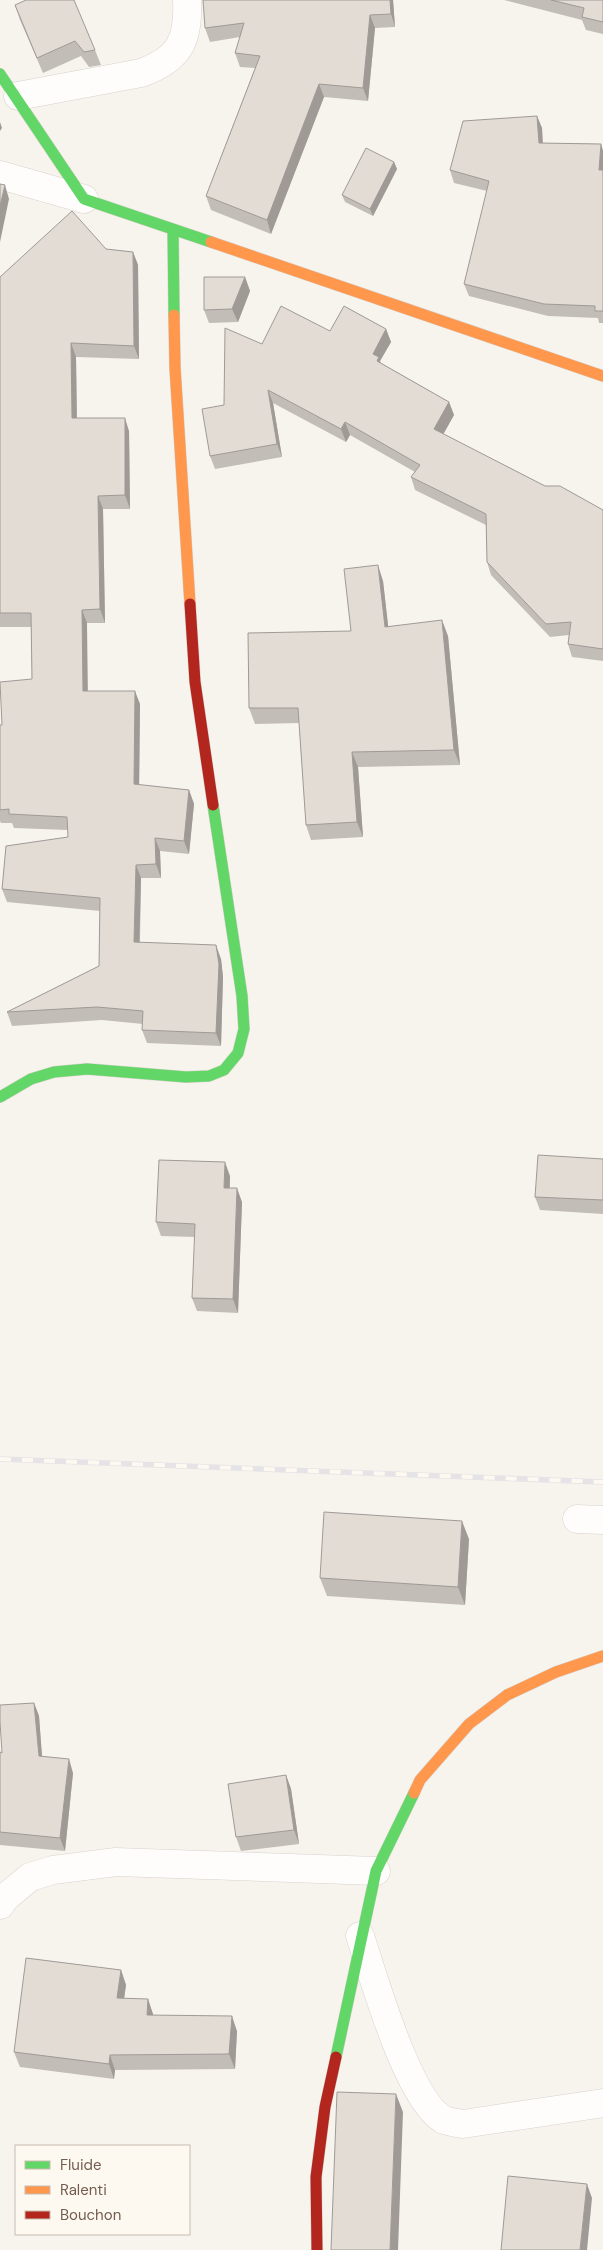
<svg xmlns="http://www.w3.org/2000/svg" width="603" height="2250" viewBox="0 0 603 2250" font-family="'DM Sans',sans-serif">
<style>
.lines{fill:none;stroke-linecap:round;stroke-linejoin:round}
.street-casing{stroke:#d7d1cc;stroke-width:29}
.fast-casing{stroke:#d7d1cc;stroke-width:12}
.slow-casing{stroke:#d7d1cc;stroke-width:12}
.jam-casing{stroke:#d7d1cc;stroke-width:12}
.street{stroke:#fefdfc;stroke-width:28}
.fast{stroke:#63d668;stroke-width:11}
.slow{stroke:#ff974d;stroke-width:11}
.jam{stroke:#b3261e;stroke-width:11}
.rail-casing{stroke:#e5e3e6;stroke-width:5.5}
.rail{stroke:#fef9f0;stroke-width:4;stroke-dasharray:11;stroke-linecap:butt}
.wall{fill:#c3bdb7}
.shaded-wall{fill:#9f9a95}
.building{fill:#e3dcd5;stroke:#9f9a95}
</style>
<rect width="100%" height="100%" fill="#f7f4ee"/>
<g class="lines">
<defs>
<path id="street" d="M18 96 141 73C180 59 189 40 187 0
M0 175 84 199
M577 1519 603 1520
M0 1905 6 1897 30 1877 53 1870 116 1862 376 1871
M360 1936C373 1975 408 2101 444 2120 450 2122 457 2123 463 2124L603 2103"/>
<path id="fast" d="M0 74 84 199 211 242
M173 229 174 315
M0 1097 31 1079 54 1072 87 1069 186 1077 209 1076 224 1070 238 1053 244 1029 242 996 213 805
M336 2057 376 1871 414 1793"/>
<path id="slow" d="M211 242 603 376
M174 315 175 368 190 604
M414 1793 420 1780 469 1724 507 1695 556 1672 603 1656"/>
<path id="jam" d="M190 604 195 682 213 805
M317 2250 316 2177 325 2107 336 2057"/>
</defs>
<use href="#street" class="street-casing"/>
<use href="#fast" class="fast-casing"/>
<use href="#slow" class="slow-casing"/>
<use href="#jam" class="jam-casing"/>
<use href="#street" class="street"/>
<use href="#fast" class="fast"/>
<use href="#slow" class="slow"/>
<use href="#jam" class="jam"/>
<defs>
<path id="rail" d="M0 1459 603 1482"/>
</defs>
<use href="#rail" class="rail-casing"/>
<use href="#rail" class="rail"/>
</g>
<path class="wall" d="M393 0 395 27 375 28 368 101 324 97 271 234 211 210 206 196 255 68 240 67 235 53 240 37 210 42 205 28Z
M504 0H603V34L586 30 582 20Z
M15 5 95 50 101 65 89 67 81 56 43 73 20 20Z
M537 116 542 128 543 143 601 144 603 151V323H599L598 318 548 316 469 296 464 284 487 191 454 183 450 170Z
M394 162 397 169 373 216 345 202 342 195Z
M106 249 133 252 138 265 139 359 76 357 77 418 129 431 130 509H103L105 623H87V691L140 704 139 785 189 790 194 804 189 854 160 851 161 878H141L140 942 221 959 223 977 221 1046 147 1043 142 1030 143 1024 102 1020 12 1026 7 1012 99 966 100 911 7 902 2 889 68 837V830L14 828 12 823H1L0 821V725H2L32 679 31 627H0V277Z
M245 277 250 291 238 322 209 323 204 310Z
M386 329 391 342 380 361 381 363 449 402 454 415 443 434 545 486 603 510V661L572 657 568 644 569 635 550 637 491 575 487 562 486 525 415 490 411 477 415 472 350 435 346 442 273 403 282 457 215 469 210 456 224 405 262 344 330 331Z
M383 581 388 626 448 636 460 765 358 767 363 837 311 840 306 825 299 723 255 724 249 708 351 631Z
M603 1159V1214L540 1210 535 1197Z
M230 1176V1188L242 1202 238 1313 197 1311 192 1298 195 1237 161 1236 156 1222Z
M469 1539 465 1605 327 1596 320 1578Z
M34 1703 39 1716 42 1757 73 1773 65 1851 0 1845V1752L2 1753Z
M286 1775 291 1789 299 1844 241 1851 236 1837Z
M121 1970 126 1985 124 1999H148L153 2015 237 2031 235 2069 115 2070 114 2079 20 2067 14 2052Z"/>
<path class="shaded-wall" d="M390 0H393L395 27 391 14Z
M370 15 375 28 368 101 363 88Z
M319 84 324 97 271 234 267 220Z
M537 116 542 128 543 155 539 143Z
M0 122 2 128 0 131Z
M601 144 603 151V181L599 170Z
M394 162 397 169 373 216 370 209Z
M5 185 9 199 0 242V206Z
M133 252 138 265 139 359 134 346Z
M245 277 250 291 238 322 232 309Z
M386 329 391 342 380 361 383 370 373 354Z
M71 343 76 357 77 431 72 418Z
M268 390 273 403 282 457 277 444Z
M449 402 454 415 439 442 434 429Z
M125 418 129 431 130 509 125 495Z
M345 422 350 435 346 442 341 429Z
M98 496 103 509 105 623 100 609Z
M378 565 383 581 390 642 385 627Z
M82 610 87 623 88 704 83 691Z
M442 620 448 636 460 765 454 750Z
M135 691 140 704 139 797 134 784Z
M352 752 358 767 363 837 357 822Z
M189 790 194 804 189 854 184 841Z
M155 838 160 851 161 878 156 864Z
M136 865 141 878 139 956 134 942Z
M216 945 221 959 223 977 221 1046 216 1033Z
M225 1162 230 1176 229 1201 224 1188Z
M237 1188 242 1202 238 1313 233 1299Z
M462 1521 469 1539 465 1605 458 1587Z
M34 1703 39 1716 43 1770 39 1756Z
M69 1759 73 1773 65 1851 60 1838Z
M286 1775 291 1789 299 1844 294 1830Z
M121 1970 126 1985 122 2013 117 1998Z
M148 1999 153 2014V2030L147 2015Z
M232 2016 237 2031 235 2069 229 2054Z
M110 2055 115 2070 114 2079 109 2064Z
M396 2094 403 2112 398 2250H390Z
M587 2184 592 2198 587 2250H580Z"/>
<path class="building" d="M26 0H74L95 50 84 52 75 41 37 58 15 5Z
M203 0H390L391 14 370 15 363 88 319 84 267 220 206 196 260 56 235 53 244 23 205 28Z
M551 0H603V22L582 17 584 8Z
M537 116 539 143 601 144 599 170H603V311H595V306L544 304 464 284 489 181 450 170 463 121Z
M366 148 394 162 370 209 342 195Z
M0 184 5 185 0 206Z
M72 211 106 249 133 252 134 346 71 343 72 418H125V495L98 496 100 609 82 610 83 691H135L134 784 189 790 184 841 155 838 156 864 136 865 134 942 216 945 219 964 216 1033 142 1030 143 1011 97 1007 7 1012 99 966 100 898 2 889 6 846 68 837 67 817 9 814V809L0 810V725H2L0 682 32 679 31 613H0V277Z
M204 277H245L232 309 204 310Z
M281 306 330 331 344 306 386 329 373 354 379 357 377 361 449 402 434 429 545 486H560L603 510V649L568 644 571 622 546 624 487 562 486 514 411 477 420 465 345 422 341 429 268 390 277 444 210 456 202 409 224 405 225 328 262 344Z
M378 565 385 627 442 620 454 750 352 752 357 822 306 825 298 708H249L248 633 351 631 344 569Z
M538 1155 603 1159V1200L535 1197Z
M159 1160 225 1162 224 1188H237L233 1299 192 1298 195 1224 156 1222Z
M324 1512 462 1521 458 1587 320 1578Z
M34 1703 39 1756 69 1759 60 1838 0 1832V1752L2 1753 0 1722V1705Z
M286 1775 294 1830 236 1837 228 1784Z
M26 1958 121 1970 117 1998 148 1999 147 2015 232 2016 229 2054 110 2055 109 2064 14 2052Z
M337 2092 396 2094 390 2250H331Z
M508 2176 587 2184 580 2250H501Z"/>
<rect x="15" y="2145" width="175" height="90" fill="#fef9f0" stroke="#c7bbb0"/>
<rect x="25" y="2161" width="25" height="8" fill="#63d668" stroke="#c7bbb0"/>
<text x="60" y="2170" font-size="15" fill="#745d4f">Fluide</text>
<rect x="25" y="2186" width="25" height="8" fill="#ff974d" stroke="#c7bbb0"/>
<text x="60" y="2195" font-size="15" fill="#745d4f">Ralenti</text>
<rect x="25" y="2211" width="25" height="8" fill="#b3261e" stroke="#c7bbb0"/>
<text x="60" y="2220" font-size="15" fill="#745d4f">Bouchon</text>
</svg>
